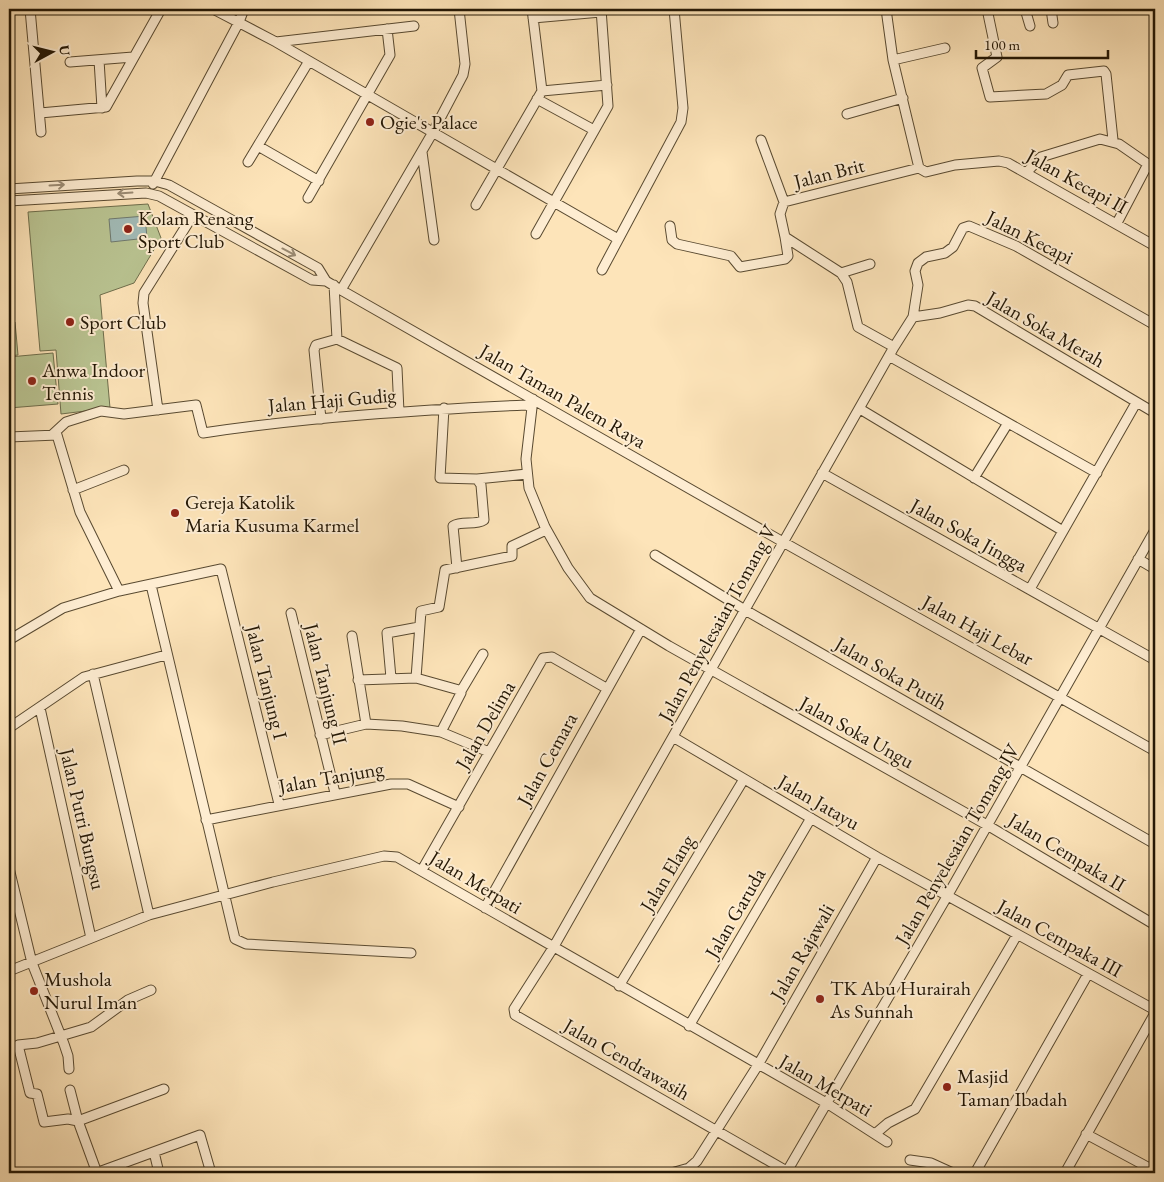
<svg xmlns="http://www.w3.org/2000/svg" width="1164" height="1182" viewBox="0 0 1164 1182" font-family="'EB Garamond',serif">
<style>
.green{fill:#bac593;stroke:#6e6e4c}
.water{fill:#a2bcb8;stroke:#6f7a70}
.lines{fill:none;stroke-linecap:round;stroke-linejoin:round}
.minor-casing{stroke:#594a31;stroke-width:11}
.minor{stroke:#feedd2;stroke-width:9}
.oneway{stroke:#9b8c75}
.poi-dot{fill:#8f2418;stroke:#feedd2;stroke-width:2}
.labels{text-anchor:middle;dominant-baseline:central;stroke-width:4;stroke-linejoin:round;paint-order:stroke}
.poi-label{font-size:20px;fill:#221604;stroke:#feedd2;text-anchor:start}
.street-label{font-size:20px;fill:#221604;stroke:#feedd2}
</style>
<rect width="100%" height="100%" fill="#fde4b9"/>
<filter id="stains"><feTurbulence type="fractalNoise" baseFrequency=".004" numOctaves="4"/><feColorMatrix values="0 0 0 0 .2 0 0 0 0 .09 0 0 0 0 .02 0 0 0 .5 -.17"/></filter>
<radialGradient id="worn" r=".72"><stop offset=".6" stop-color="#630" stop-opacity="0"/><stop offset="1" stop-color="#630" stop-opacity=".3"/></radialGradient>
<path class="green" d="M148 204 161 238 134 283 100 295 110 408 61 414 56 350 40 351 28 212Z
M15 322 18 355 9 356V323Z
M53 353 58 404 9 408V357Z"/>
<path class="water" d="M145 216 147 238 111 242 109 219Z"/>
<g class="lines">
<defs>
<path id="minor" d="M30 9 41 132
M213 9 276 42 618 239
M886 9 893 60 919 168 784 202 780 214 785 237 841 273 847 282 858 327 894 347
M987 9 997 57 982 68 990 97 1046 94 1062 85 1068 75 1104 71 1106 74 1113 140
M1025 9 1030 26
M1051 9 1053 23
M533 18 601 12
M276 42 414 26
M1155 55V65
M99 60 102 108
M893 60 945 48
M70 62 133 57
M542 91 607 85
M537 99 594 130
M40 113 106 107 161 9
M847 114 903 98
M761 140 784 202
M258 146 319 181
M422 152 434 240
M248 162 309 61
M919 168 926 172 955 165 999 161 1008 163 1155 246
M1027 172 1041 157 1100 139 1119 144 1155 169
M153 184 239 22 244 9
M9 189 137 181H155L169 185 318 268 326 281 341 290 783 542 1155 751
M308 198 390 55 387 29
M9 201 146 193 159 196 312 280 326 281
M476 205 542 91 532 9
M1117 223 1148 164
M670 226 672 240 677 244 731 256 740 267 785 259 788 256 785 237
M536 234 608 106 601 9
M602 270 681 122 683 108 674 9
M841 273 870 264
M334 285 337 339
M341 290 433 132 463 75 465 64 459 9
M913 317 940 313 968 305 975 306 1155 413
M889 356 1097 473
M533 399 526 459 529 488 545 527 568 568 590 598 669 646 987 825 1155 925
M444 408 440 478 477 479 481 485 484 520C475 526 462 520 453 526L457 568
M860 409 1063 531
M158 410 143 303 144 293 193 215
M321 419 314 350 316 345 337 339 397 368 399 412
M53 434 66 422 101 411 124 414 196 405 203 433C310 417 418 410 526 405L531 407
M9 437 57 435 80 512 119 591
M822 473 1155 660
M974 478 1008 423
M477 479 527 474
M73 490 124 470
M655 555 745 610 1155 844
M1138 559 1155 569
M151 585 235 939 246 944 411 953
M1030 589 1136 403
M291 613 335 793
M352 636 366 724
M9 640 63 608 119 591 221 569 279 804
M93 674 149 915
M391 678 387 633 419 627
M416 678 421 611 439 607 445 570 512 556V546L546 530
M358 680 416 678 459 690 461 693 441 732
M461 691 483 654
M40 708 91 938
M9 728 84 677 166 655
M320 735 366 724 402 726 441 732 489 752
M673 737 877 857 1155 1010
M206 820 391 784H408L459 807
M9 868 32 963 64 1044 68 1056 69 1069
M422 870 543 658 552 657 606 688
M485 908 641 629
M9 971 149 915 273 882 384 856 397 857 828 1104 887 1142
M619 986 744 779
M689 1026 811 818
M70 1090 78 1121 68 1119 44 1122 37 1094 30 1093 18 1045 37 1043 91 1027 128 1000 151 990
M875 1134 888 1123 915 1109 1017 935
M1086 1134 1155 1171
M154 1152 159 1173
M910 1160 931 1163 953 1173
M120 1165 126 1173
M96 1173 200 1135 211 1173
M97 1173 78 1121 164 1089
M671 1173 689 1168 697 1161 758 1065 877 857
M786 1173 945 900 1155 530
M790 1173 515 1015 514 1009 553 948 894 347 913 317 918 285 915 271 918 263 926 257 945 253 953 247 963 228 969 226 1016 246 1155 325
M975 1173 1088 974
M1065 1173 1155 1013"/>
</defs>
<use href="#minor" class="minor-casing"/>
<use href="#minor" class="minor"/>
</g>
<defs><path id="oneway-shaft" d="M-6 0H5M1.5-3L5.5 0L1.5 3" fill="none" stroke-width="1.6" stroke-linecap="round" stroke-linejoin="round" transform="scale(1.25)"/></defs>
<g class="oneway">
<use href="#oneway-shaft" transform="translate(57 185) rotate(-3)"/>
<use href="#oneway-shaft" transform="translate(125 193) rotate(176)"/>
<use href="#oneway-shaft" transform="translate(289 252) rotate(28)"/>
</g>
<g class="poi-dot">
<circle cx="370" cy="122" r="5"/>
<circle cx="128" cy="229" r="5"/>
<circle cx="70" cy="322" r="5"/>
<circle cx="32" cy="381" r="5"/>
<circle cx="175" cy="513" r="5"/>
<circle cx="34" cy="991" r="5"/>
<circle cx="820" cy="999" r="5"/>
<circle cx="947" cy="1087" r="5"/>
</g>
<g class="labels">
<g class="poi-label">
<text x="380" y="122">Ogie's Palace</text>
<text x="138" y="218">Kolam Renang<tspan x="138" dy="23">Sport Club</tspan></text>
<text x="80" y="322">Sport Club</text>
<text x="42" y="370">Anwa Indoor<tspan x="42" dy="23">Tennis</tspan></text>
<text x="185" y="502">Gereja Katolik<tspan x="185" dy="23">Maria Kusuma Karmel</tspan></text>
<text x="44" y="979">Mushola<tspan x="44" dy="23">Nurul Iman</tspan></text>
<text x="830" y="988">TK Abu Hurairah<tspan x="830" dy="23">As Sunnah</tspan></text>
<text x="957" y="1076">Masjid<tspan x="957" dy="23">Taman Ibadah</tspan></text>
</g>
<g class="street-label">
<text transform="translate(829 173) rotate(-14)">Jalan Brit</text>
<text transform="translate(1077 181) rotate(29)">Jalan Kecapi II</text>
<text transform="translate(1030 237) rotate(27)">Jalan Kecapi</text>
<text transform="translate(1046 329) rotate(30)">Jalan Soka Merah</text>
<text transform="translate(563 396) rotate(30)">Jalan Taman Palem Raya</text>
<text transform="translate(332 400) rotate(-5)">Jalan Haji Gudig</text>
<text transform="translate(969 535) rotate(29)">Jalan Soka Jingga</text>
<text transform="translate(717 623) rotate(-61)">Jalan Penyelesaian Tomang V</text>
<text transform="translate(978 630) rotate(29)">Jalan Haji Lebar</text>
<text transform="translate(891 673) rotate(30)">Jalan Soka Putih</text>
<text transform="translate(267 682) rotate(76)">Jalan Tanjung I</text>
<text transform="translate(326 684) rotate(76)">Jalan Tanjung II</text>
<text transform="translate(485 725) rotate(-60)">Jalan Delima</text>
<text transform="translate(857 732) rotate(29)">Jalan Soka Ungu</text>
<text transform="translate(547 759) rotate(-61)">Jalan Cemara</text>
<text transform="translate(331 777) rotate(-10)">Jalan Tanjung</text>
<text transform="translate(819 802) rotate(30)">Jalan Jatayu</text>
<text transform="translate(83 819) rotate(77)">Jalan Putri Bungsu</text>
<text transform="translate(957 844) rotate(-60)">Jalan Penyelesaian Tomang IV</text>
<text transform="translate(1067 852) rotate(31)">Jalan Cempaka II</text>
<text transform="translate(667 873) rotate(-59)">Jalan Elang</text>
<text transform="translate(476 882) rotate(31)">Jalan Merpati</text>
<text transform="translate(735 913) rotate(-60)">Jalan Garuda</text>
<text transform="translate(1060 938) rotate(29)">Jalan Cempaka III</text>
<text transform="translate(802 952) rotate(-60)">Jalan Rajawali</text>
<text transform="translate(627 1059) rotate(30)">Jalan Cendrawasih</text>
<text transform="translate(826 1085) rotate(30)">Jalan Merpati</text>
</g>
</g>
<rect width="1164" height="1182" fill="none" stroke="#fde4b9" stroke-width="30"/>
<rect x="10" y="10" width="1144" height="1162" fill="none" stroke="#221604" stroke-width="2.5"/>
<rect x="15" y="15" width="1134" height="1152" fill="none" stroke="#221604"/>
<g transform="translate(52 52) rotate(83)" stroke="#feedd2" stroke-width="4" paint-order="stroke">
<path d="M0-4L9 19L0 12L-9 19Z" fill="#221604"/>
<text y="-8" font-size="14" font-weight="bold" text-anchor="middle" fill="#221604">U</text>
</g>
<path d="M976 50v8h132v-8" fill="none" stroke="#221604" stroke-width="2.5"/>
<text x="984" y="50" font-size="15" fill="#221604" stroke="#feedd2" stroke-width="4" paint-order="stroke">100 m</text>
<rect width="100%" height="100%" filter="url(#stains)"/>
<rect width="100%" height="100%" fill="url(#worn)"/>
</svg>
